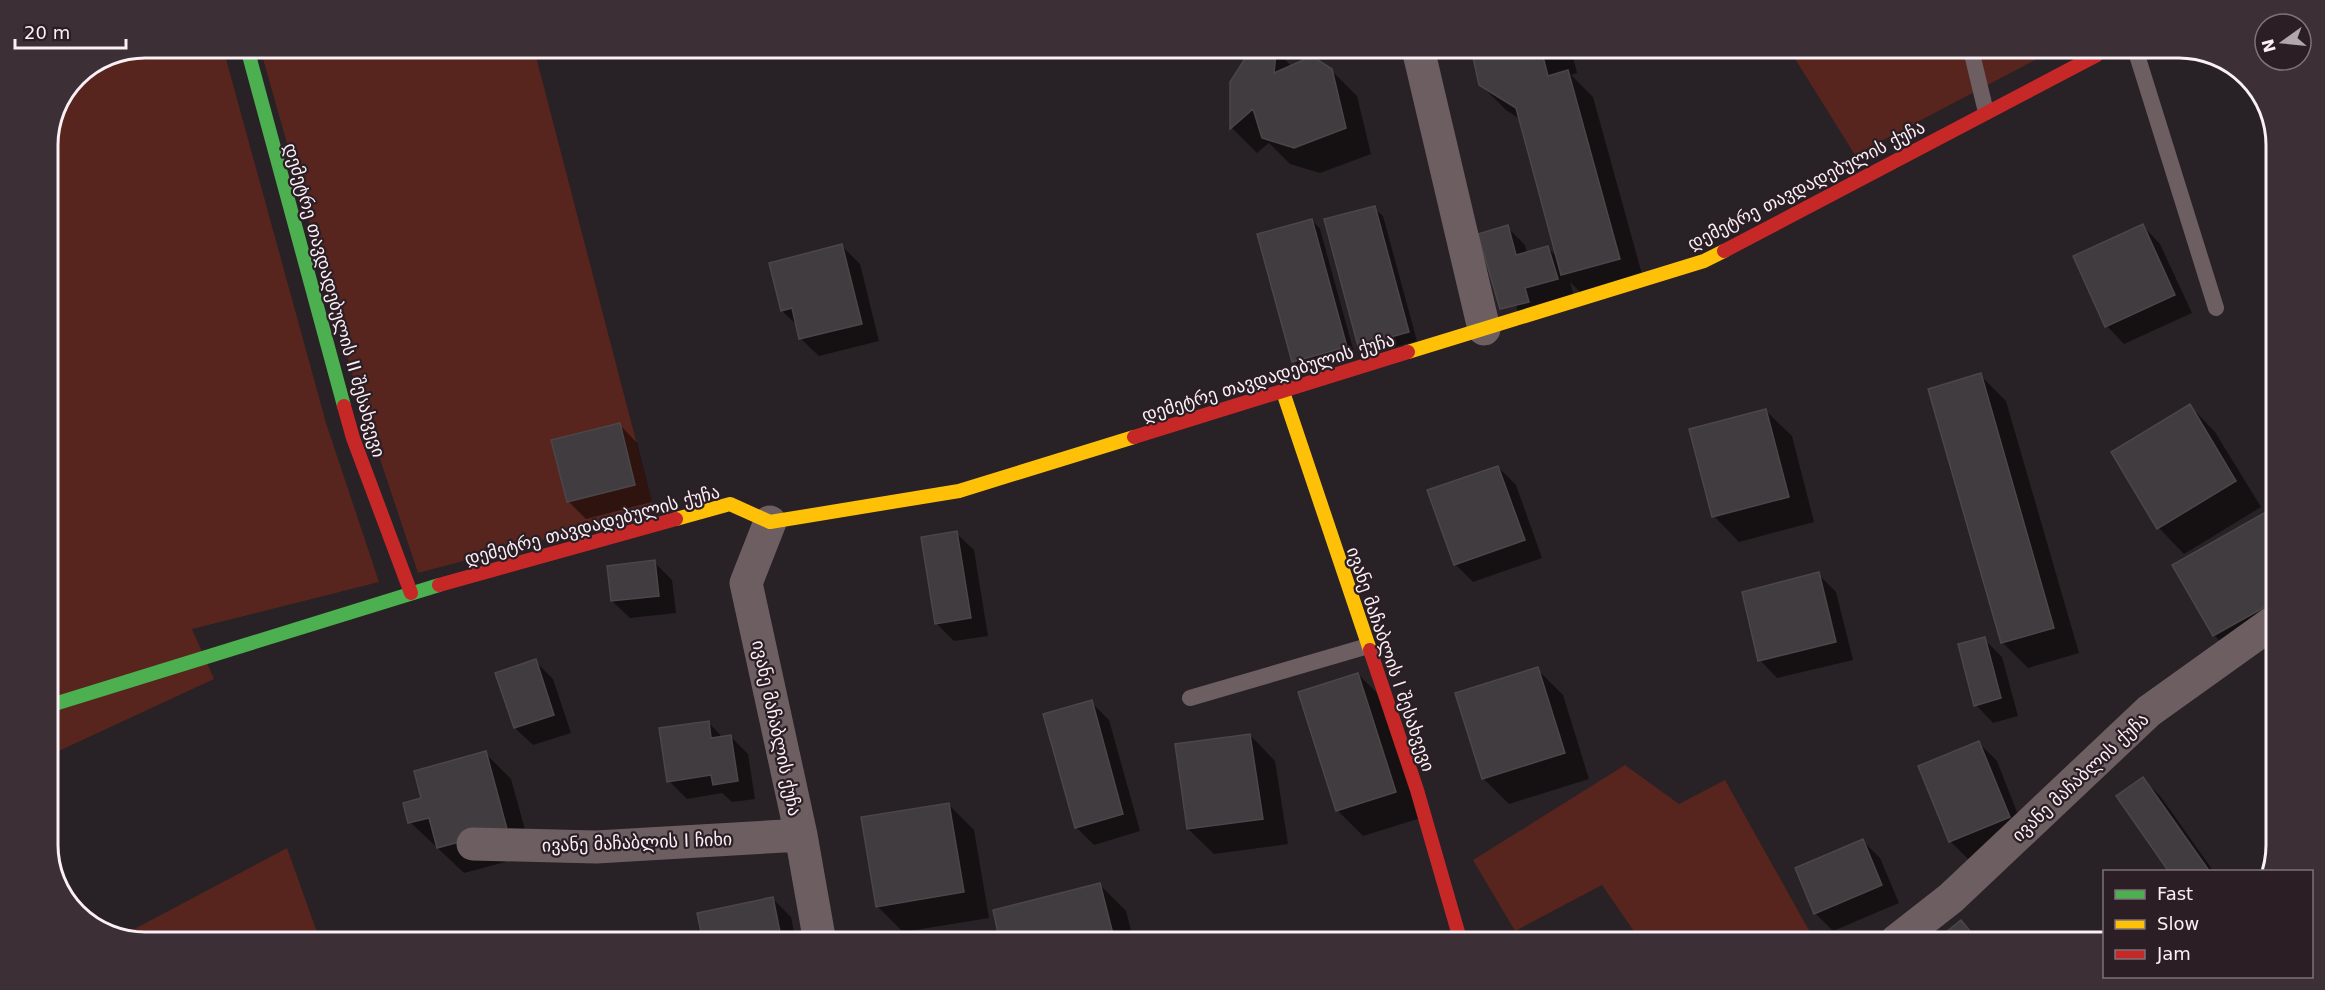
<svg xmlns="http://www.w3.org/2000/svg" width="2325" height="990" viewBox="0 0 2325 990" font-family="'DejaVu Sans','Noto Sans Georgian',sans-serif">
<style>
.green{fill:#57251d}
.shadow{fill:#0007}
.building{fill:#413c40;stroke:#4b464a;stroke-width:1.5}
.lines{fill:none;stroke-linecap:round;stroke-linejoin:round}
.lane{stroke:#6d5f61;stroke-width:16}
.street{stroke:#6d5f61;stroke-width:33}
.fast{stroke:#4caf50;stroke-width:14}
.slow{stroke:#ffc107;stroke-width:14}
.jam{stroke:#c62828;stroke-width:14}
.labels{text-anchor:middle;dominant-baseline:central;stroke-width:4.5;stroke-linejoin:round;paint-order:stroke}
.street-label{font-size:18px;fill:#faf0f5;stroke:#2b1e25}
.rim{fill:none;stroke:#faf0f5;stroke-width:3}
</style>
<rect width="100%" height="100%" fill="#282125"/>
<path class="green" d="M146 48H223L326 423 379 582 192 629 214 679 48 756V140L77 76Z
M260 48 534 49 654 510 418 573 356 387Z
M1792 54 2057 55 2037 59 1855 155Z
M1625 765 1679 804 1725 780 1815 941 1640 940 1602 885 1515 931 1473 860Z
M287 848 318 935H123Z"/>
<path class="shadow" d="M1270 52H1278L1292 67 1331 70 1357 96 1371 154 1320 173 1290 164 1269 143 1257 153 1232 128V83L1245 61Z
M1474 53H1572L1577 73 1571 75 1593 97 1645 285 1588 300 1570 282 1574 297 1519 326 1507 227 1525 245 1527 254 1548 248 1558 258 1520 119 1506 110 1480 84Z
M1374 208 1383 216 1417 341 1368 354 1360 346 1326 220Z
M1312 220 1320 229 1355 356 1302 370 1294 361Z
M2143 226 2160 244 2192 313 2124 344 2107 326 2075 257Z
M842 246 860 264 879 341 819 356 801 339 798 326 782 311Z
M1980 375 2006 401 2079 653 2028 668 2002 642Z
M2190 406 2215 432 2261 507 2184 554 2159 528 2113 453Z
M1766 411 1792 436 1814 522 1739 542 1714 516Z
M620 425 637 443 652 502 586 519 568 501Z
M1498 467 1516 485 1542 558 1473 582 1455 564Z
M2273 510 2272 643 2240 661 2214 635 2174 566Z
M956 533 974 550 988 636 954 641 936 623Z
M654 562 672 580 676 613 630 618 612 601Z
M1818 574 1836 592 1853 660 1777 678 1760 660Z
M1984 639 2002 657 2018 716 1993 723 1976 705Z
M535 661 553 679 571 733 533 745 515 728Z
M1537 669 1563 695 1589 779 1509 804 1483 778Z
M1358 674 1384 700 1421 818 1363 836 1337 810Z
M1091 702 1109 720 1140 831 1094 845 1076 827Z
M708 722 723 738 730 736 748 754 755 799 732 802 722 793 687 799 669 781Z
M1250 735 1275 761 1288 844 1214 854 1188 829Z
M1979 743 1997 761 2026 835 1968 859 1950 841Z
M485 753 511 779 532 855 464 873 410 822 423 799Z
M2143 779 2161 797 2214 872H2171Z
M949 805 974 830 989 918 903 932 877 906Z
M1863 841 1880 858 1899 903 1833 931 1815 913 1797 869Z
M1100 885 1126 911 1133 938H1001Z
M773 899 791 917 795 937H704Z
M1961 922 1980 941H1938Z"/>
<path class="building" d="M1266 52H1276L1274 73 1312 56 1332 69 1346 128 1294 148 1262 138 1253 109 1230 129V82L1244 60Z
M1472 53H1542L1548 76 1568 70 1620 259 1561 275 1516 108 1479 85Z
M1375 206 1409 332 1358 346 1324 219Z
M1312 219 1347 347 1292 362 1257 234Z
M2143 224 2175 295 2105 327 2073 256Z
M1508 225 1516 255 1548 246 1558 279 1525 288 1529 302 1500 309 1478 234Z
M842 244 862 324 799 339 792 308 781 311 769 263Z
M1981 373 2054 628 2001 643 1928 389Z
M2190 404 2236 481 2157 529 2111 452Z
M1766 409 1789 497 1712 517 1689 429Z
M620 423 635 485 567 502 551 440Z
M1498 466 1525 540 1454 565 1427 490Z
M2273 508 2272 603 2213 636 2172 565Z
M957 531 971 618 935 624 921 537Z
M655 560 659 596 611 601 607 566Z
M1819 572 1836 642 1758 661 1742 592Z
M1985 637 2001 698 1974 706 1958 644Z
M536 659 554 715 514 728 495 673Z
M1538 667 1565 753 1482 779 1455 693Z
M1358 673 1396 792 1336 811 1298 692Z
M1092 700 1123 814 1075 828 1043 714Z
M709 721 711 738 731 735 738 781 713 785 711 775 667 782 659 728Z
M1250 734 1263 819 1187 829 1175 744Z
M1979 741 2010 817 1949 842 1918 766Z
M486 751 507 829 437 848 429 818 408 823 403 803 421 798 414 771Z
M2143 777 2210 872H2169L2116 796Z
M949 803 964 892 876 907 861 817Z
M1863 839 1882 885 1814 914 1795 868Z
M1100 883 1114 938H999L993 910Z
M773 897 781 937H702L697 913Z
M1961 920 1978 941H1935Z
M981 935V938L855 937Z"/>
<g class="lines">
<path class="lane" d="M1972 54 1986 112
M2137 55 2216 308
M1190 698 1368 646"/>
<path class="street" d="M1419 53 1484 329
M770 522 746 583 801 835 819 937
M473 844 596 847 801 835
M1896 941 1951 898 2149 711 2272 623"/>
<path class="fast" d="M247 48 344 406
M48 706 439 585"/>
<path class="slow" d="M1408 352 1704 261 1724 251
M1283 392 1370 650
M676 519 730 504 770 522 959 491 1134 437"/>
<path class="jam" d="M1724 251 2097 55
M344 406 353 438 411 593
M1134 437 1408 352
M439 585 676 519
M1370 650 1417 790 1460 939"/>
</g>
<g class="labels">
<g class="street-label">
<text transform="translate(1806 185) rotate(-27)">დემეტრე თავდადებულის ქუჩა</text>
<text transform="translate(335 300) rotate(74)">დემეტრე თავდადებულის II შესახვევი</text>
<text transform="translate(1268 377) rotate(-17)">დემეტრე თავდადებულის ქუჩა</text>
<text transform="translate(592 525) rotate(-15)">დემეტრე თავდადებულის ქუჩა</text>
<text transform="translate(1391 659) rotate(71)">ივანე მაჩაბლის I შესახვევი</text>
<text transform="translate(777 728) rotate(78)">ივანე მაჩაბლის ქუჩა</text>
<text transform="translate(2080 777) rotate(-43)">ივანე მაჩაბლის ქუჩა</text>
<text transform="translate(637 842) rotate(-2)">ივანე მაჩაბლის I ჩიხი</text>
</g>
</g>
<path d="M0 0H2325V990H0ZM145 58H2179A87 87 0 0 1 2266 145V845A87 87 0 0 1 2179 932H145A87 87 0 0 1 58 845V145A87 87 0 0 1 145 58Z" fill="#3c2f36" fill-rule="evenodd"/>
<path class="rim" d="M145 58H2179A87 87 0 0 1 2266 145V845A87 87 0 0 1 2179 932H145A87 87 0 0 1 58 845V145A87 87 0 0 1 145 58Z"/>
<rect x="2103" y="870" width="210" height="108" fill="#2b1e25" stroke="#7e7278" stroke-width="1.5"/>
<rect x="2115" y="890" width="30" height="9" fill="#4caf50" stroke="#7e7278" stroke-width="1.5"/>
<text x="2157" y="900" font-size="18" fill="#faf0f5">Fast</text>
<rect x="2115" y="920" width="30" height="9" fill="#ffc107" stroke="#7e7278" stroke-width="1.5"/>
<text x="2157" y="930" font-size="18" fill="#faf0f5">Slow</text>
<rect x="2115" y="950" width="30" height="9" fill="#c62828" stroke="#7e7278" stroke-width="1.5"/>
<text x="2157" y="960" font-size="18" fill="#faf0f5">Jam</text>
<g transform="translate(2283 42) rotate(255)"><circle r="28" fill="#2b1e25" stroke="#7e7278" stroke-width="1.5"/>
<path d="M0-4.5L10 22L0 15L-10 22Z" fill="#b0a8ac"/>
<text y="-9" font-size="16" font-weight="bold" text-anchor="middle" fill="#faf0f5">N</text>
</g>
<path d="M15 39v9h111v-9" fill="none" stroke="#faf0f5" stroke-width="3"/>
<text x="24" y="39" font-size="18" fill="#faf0f5" stroke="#2b1e25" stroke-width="4.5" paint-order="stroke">20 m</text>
</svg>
